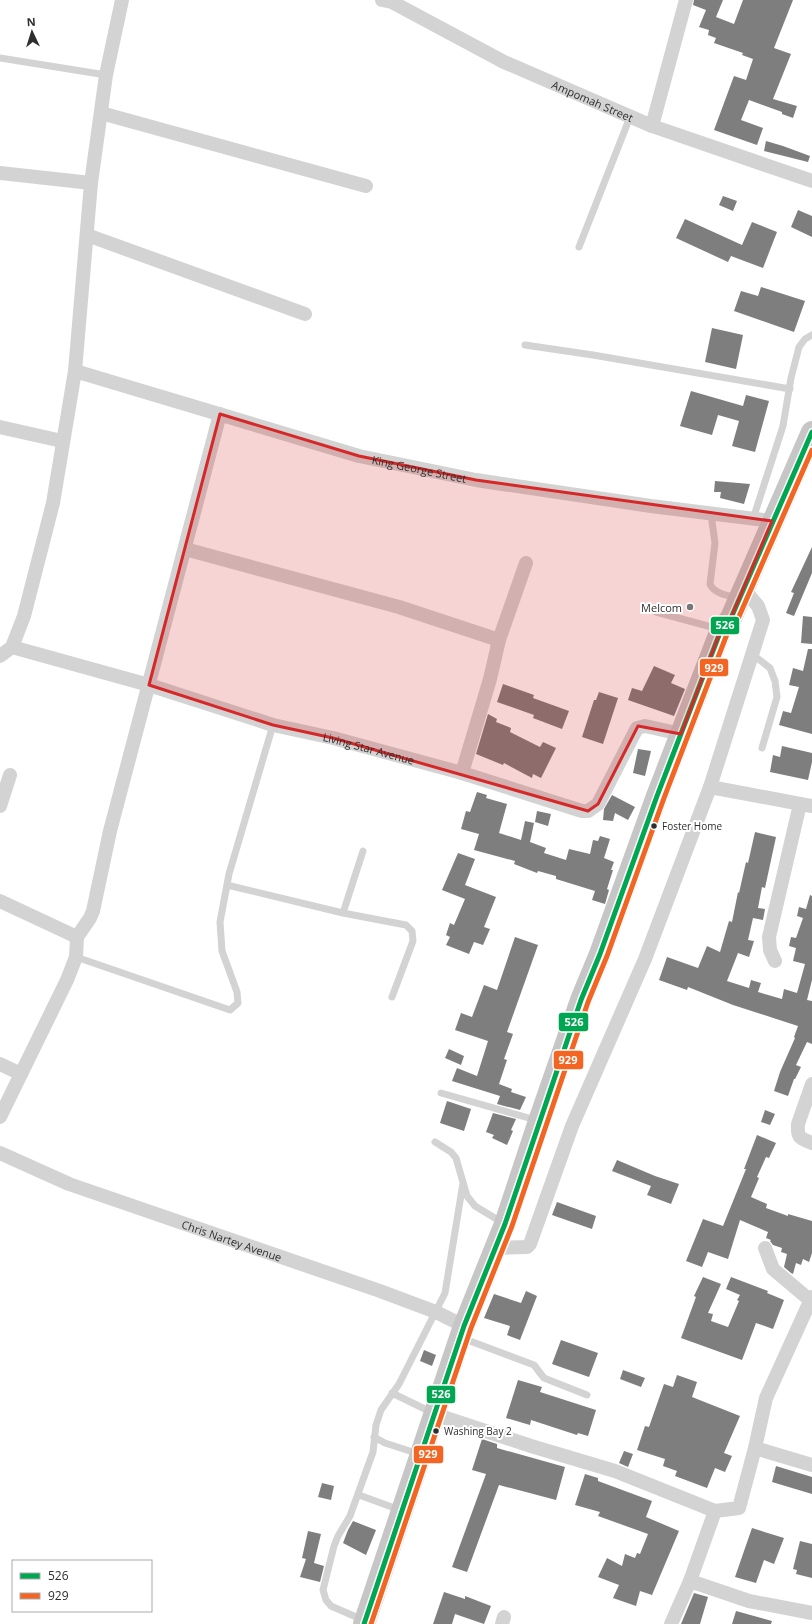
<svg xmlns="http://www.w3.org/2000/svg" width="812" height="1624" viewBox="0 0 812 1624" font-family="'Open Sans',sans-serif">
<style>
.building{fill:#7e7e7e}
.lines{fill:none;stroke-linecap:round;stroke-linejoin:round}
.service{stroke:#d3d3d3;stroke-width:7}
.minor{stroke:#d3d3d3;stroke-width:14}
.primary{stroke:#c6c6c6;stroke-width:22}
.bus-1-casing{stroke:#fff;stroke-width:8}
.bus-2-casing{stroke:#fff;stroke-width:8}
.bus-1{stroke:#00a651;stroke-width:5}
.bus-2{stroke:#f26522;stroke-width:5}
.marked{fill:#d62828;fill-opacity:0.2;stroke:#d62828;stroke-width:3;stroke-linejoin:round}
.poi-dot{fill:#777;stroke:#fff;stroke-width:1.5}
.bus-dot{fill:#2e2e2e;stroke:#fff;stroke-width:1.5}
.labels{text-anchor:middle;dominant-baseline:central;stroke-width:4;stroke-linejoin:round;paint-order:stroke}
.bus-label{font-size:10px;fill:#2e2e2e;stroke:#fff;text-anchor:start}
.street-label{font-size:11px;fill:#2e2e2e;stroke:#fff}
.poi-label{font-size:11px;fill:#2e2e2e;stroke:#fff;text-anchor:end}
.line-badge{stroke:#fff;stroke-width:1.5}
.badge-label{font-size:11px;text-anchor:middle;font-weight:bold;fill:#fff}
</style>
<rect width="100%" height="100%" fill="#fff"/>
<path class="building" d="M694 0H723L716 17 734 24 743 0H793L774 48 791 54 773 99 797 106 793 118 782 114V112L749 100 741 120 763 128 757 145 714 130 734 76 746 80 753 59 742 55 743 53 714 43 716 38 708 35 709 30 699 27 706 10 693 5Z
M766 141 783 146 810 156 808 162 764 151Z
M723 196 737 201 733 211 719 205Z
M798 210 812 216V237L791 227Z
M685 219 742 245 752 222 777 232 763 268 731 256 728 262 676 238Z
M761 287 805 301 794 332 734 311 741 291 758 296Z
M712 328 743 335 736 369 705 362Z
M691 391 743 406 746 395 769 401 755 452 732 446 739 421 718 415 712 435 680 426Z
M715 481 750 484 744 504 720 498 721 492H714Z
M812 547V573L794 616 786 613 794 593 791 592Z
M803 616 812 617V644L801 643Z
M808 649H812V734L779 725 783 711 791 713 799 687 789 685 793 668 803 671Z
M654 666 675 675 671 683 685 689 674 716 628 700 632 688 642 691Z
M503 684 534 695 533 698 569 711 562 729 533 718 534 715 497 702Z
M599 692 618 698 603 744 582 737 594 700H596Z
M488 714 497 719 496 722 511 728 510 732 540 747 543 742 556 748 541 778 533 774 532 778 504 763 503 765 476 754Z
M782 746 812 753V762L808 780 770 772 773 755 780 757Z
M638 749 651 751 645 776 633 773Z
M477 792 487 795 486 798 507 804 499 833 521 840 525 821 534 823 530 842 546 848 544 853 566 860 569 849 590 854 593 840 598 841 600 836 610 839 604 858 614 862 611 870H613L607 889 609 890 605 904 592 900 595 891 556 879V876L538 871 537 873 514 864 515 861 474 850 479 834 461 829 466 811 470 812Z
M612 795 635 807 628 820 615 813 613 821 603 820 604 809Z
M537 811 551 814 548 826 535 822Z
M755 832 776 837 765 888 762 887 758 908 765 909 763 920 753 918 748 940 754 941 749 957 738 953 727 981 749 988 751 980 761 983 758 992 782 999 784 989 797 993 805 964 793 961 796 948 789 946 791 937 796 938 803 918 797 916 799 907 806 909 810 895 812 896V980L807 1000 812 1001V1044L807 1042 796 1065 801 1067 795 1079H794L788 1096 774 1091 780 1072 795 1038 794 1037 798 1026 733 1005 688 987 687 990 659 980 667 957 698 968 707 946 720 952 729 921 732 922 738 892 739 893 746 862 748 863Z
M458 853 475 859 465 885 496 897 484 927 490 929 483 945 474 942 469 954 446 945 450 937 446 935 450 923 454 925 465 899 442 890Z
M515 937 538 945 507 1032 513 1034 504 1059 507 1060 499 1084 512 1089 511 1092 526 1097 520 1110 497 1104 500 1096 452 1081 457 1068 477 1076 488 1041 455 1030 461 1013 472 1017 484 985 497 990Z
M449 1049 464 1056 461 1065 445 1058Z
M447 1101 471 1109 464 1131 440 1123Z
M765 1110 775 1114 770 1125 761 1122Z
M493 1113 516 1119 511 1130 513 1131 507 1145 492 1138 494 1135 486 1132Z
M757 1135 776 1143 769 1158 766 1157 757 1177 759 1178 751 1197 767 1204 766 1208 788 1216V1214L812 1221V1253L809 1262 803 1259 801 1265 796 1263 793 1274 791 1273 784 1267 787 1254 781 1252 782 1248 773 1245 770 1241 771 1240 766 1238 768 1232 740 1220 728 1259 708 1252 702 1267 686 1261 703 1219 723 1226 746 1169H744Z
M617 1160 655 1176 679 1184 671 1204 647 1195 651 1186 612 1171Z
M557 1202 596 1216 592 1229 552 1215Z
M703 1277 721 1284 708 1313 713 1314 711 1321 728 1327 739 1301 737 1300 740 1295 726 1289 731 1277 768 1291 767 1293 784 1300 773 1329 756 1323 742 1360 681 1338 696 1297 694 1296Z
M526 1291 537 1296 520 1340 507 1335 510 1326 484 1318 494 1294 521 1303Z
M561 1340 598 1353 589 1377 552 1364Z
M424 1350 436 1355 432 1366 420 1361Z
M623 1370 645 1378 641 1387 620 1379Z
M677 1375 697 1382 692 1397 740 1416 724 1453 732 1456 725 1472 715 1468 707 1488 675 1476 677 1471 663 1466 665 1459 637 1450 645 1426 649 1427 664 1384 673 1387Z
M518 1380 542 1387 540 1392 596 1410 588 1436 578 1433 577 1435 531 1420 530 1425 506 1418Z
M482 1439 497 1444V1448L565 1467 556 1500 499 1485 467 1572 452 1567 486 1474 472 1470Z
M624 1451 633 1454 628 1467 619 1463Z
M776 1466 812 1477V1494L772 1482Z
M585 1474 598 1478V1481L652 1501 646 1517 679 1531 652 1595 640 1591 636 1606 613 1598 619 1585 598 1577 607 1558 622 1566 625 1554 635 1558 637 1553 640 1554 648 1534 598 1516 600 1512 575 1505Z
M322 1483 334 1486 331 1500 318 1497Z
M353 1521 376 1530 366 1555 343 1543 348 1530Z
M752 1528 784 1538 774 1564 764 1560 756 1583 735 1577Z
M308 1531 321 1534 314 1563 324 1566 320 1582 300 1577 306 1559 302 1558Z
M800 1541 812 1544V1578L796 1574 797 1570 793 1569Z
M444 1592 465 1599V1596L491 1606 484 1624 455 1614 452 1624H433Z
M694 1593 708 1597 700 1624H681Z
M736 1611 772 1621 771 1624H732Z"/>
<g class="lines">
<path class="service" d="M0 58 106 75
M579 247 630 117
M525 345 593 355 790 389
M711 514 715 543 710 584C714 594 729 596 738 598
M753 519 783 426 791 378 799 347 805 339 812 335
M656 612 719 629
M752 654 770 668 775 681 777 697 762 748
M227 885 343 913 406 925 412 931 413 941 392 997
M343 913 363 851
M76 957 230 1010 238 1003 237 992 222 951 220 922 229 874 273 725
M441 1093 536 1120
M435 1142 451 1152 456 1158 467 1196 475 1206 503 1223
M462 1338 534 1365 544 1378 587 1395
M392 1393 433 1413
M374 1437 385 1443 419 1454
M359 1495 400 1510
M363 1620 331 1606 326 1600 323 1590 334 1546 338 1536 350 1516 373 1452 376 1425 381 1410 399 1384 445 1293 463 1183"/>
<g class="minor">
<path id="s1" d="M382 0 392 2 504 62 652 126 812 181"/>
<path d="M101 113 366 186"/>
<path d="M652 126 686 0"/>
<path d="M0 173 91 183"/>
<path d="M87 235 305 314"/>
<path id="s2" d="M75 371 359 456 476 480 651 506 772 521"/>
<path d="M0 427 62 441"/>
<path d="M185 549 399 607 499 640"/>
<path id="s3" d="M12 647 149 685 273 725 333 738 462 773 582 811H588L598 804 637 728 645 726 681 734"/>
<path d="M0 656 12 647 24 616 53 503 75 371 91 183 106 75 122 0"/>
<path d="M462 773 490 679 499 640 526 563"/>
<path d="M710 787 763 620 758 606 743 588"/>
<path d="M0 806 10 775"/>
<path d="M0 901 77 937"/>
<path d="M775 961 770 950 769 937 800 804"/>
<path d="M0 1064 21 1074"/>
<path d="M812 1084 798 1124C797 1138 800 1138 812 1143"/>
<path d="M0 1117 67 980 76 957 77 937 90 918 93 911 110 831 220 414"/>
<path id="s4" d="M0 1153 69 1184 380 1291 436 1312 464 1326"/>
<path d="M495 1248 527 1247 530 1244 572 1126 645 959 710 787 812 806"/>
<path d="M765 1248 773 1269 811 1301"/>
<path d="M434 1414 531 1446 615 1471 715 1511 690 1581 671 1624"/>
<path d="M755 1448 812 1465"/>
<path d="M715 1511 739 1508 755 1448 766 1398 812 1297"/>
<path d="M690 1581 749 1601 812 1613"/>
<path d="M502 1624 504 1617"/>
</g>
<path class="primary" d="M364 1624 464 1326 505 1224 539 1121 581 1000 600 954 657 796 721 630 731 618 812 432"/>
<defs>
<path id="bus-1" d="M364 1624 464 1326 505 1224 581 1000 600 954 657 796 721 630 731 618 812 432"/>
<path id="bus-2" d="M371 1624 471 1328 512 1226 588 1002 607 956 664 798 727 634 737 621 812 450"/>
</defs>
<use href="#bus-1" class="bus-1-casing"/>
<use href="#bus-2" class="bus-2-casing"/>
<use href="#bus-1" class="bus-1"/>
<use href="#bus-2" class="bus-2"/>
</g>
<path class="marked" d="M220 414 359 456 476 480 772 521 731 618 721 630 681 734 638 726 598 804 588 811 333 738 273 725 149 685Z"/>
<circle class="poi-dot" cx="690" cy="607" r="4"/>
<g class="bus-dot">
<circle cx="654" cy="826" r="3.5"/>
<circle cx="436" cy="1431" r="3.5"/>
</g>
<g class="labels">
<g class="bus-label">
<text x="662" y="826">Foster Home</text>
<text x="444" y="1431">Washing Bay 2</text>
</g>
<g class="street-label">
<text stroke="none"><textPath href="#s1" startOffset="234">Ampomah Street</textPath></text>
<text stroke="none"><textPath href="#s2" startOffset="358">King George Street</textPath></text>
<text stroke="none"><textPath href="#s3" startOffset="371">Living Star Avenue</textPath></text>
<text stroke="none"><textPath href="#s4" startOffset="248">Chris Nartey Avenue</textPath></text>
</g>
<g class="poi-label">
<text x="682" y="607">Melcom</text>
</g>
</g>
<g class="line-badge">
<rect x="710" y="616" width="30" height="19" rx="4" fill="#00a651"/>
<rect x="699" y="658" width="30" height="19" rx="4" fill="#f26522"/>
<rect x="558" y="1012" width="31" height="20" rx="4" fill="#00a651"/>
<rect x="553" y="1050" width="31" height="20" rx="4" fill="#f26522"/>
<rect x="426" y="1385" width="30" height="19" rx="4" fill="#00a651"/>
<rect x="413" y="1445" width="31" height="19" rx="4" fill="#f26522"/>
</g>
<g class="badge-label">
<text x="725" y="629">526</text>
<text x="714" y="672">929</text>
<text x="574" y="1026">526</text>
<text x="568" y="1064">929</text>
<text x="441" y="1398">526</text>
<text x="428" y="1458">929</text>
</g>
<rect x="12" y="1560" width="140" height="52" fill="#ffffff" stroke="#ababab"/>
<rect x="20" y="1573" width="20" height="6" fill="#00a651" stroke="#ababab"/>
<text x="48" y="1580" font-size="12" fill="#2e2e2e">526</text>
<rect x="20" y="1593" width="20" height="6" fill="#f26522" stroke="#ababab"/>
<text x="48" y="1600" font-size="12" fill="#2e2e2e">929</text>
<g transform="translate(32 32) rotate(356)" stroke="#ffffff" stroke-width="3" paint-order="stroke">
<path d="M0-3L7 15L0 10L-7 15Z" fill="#2e2e2e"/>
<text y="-6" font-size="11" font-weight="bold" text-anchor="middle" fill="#2e2e2e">N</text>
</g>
</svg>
